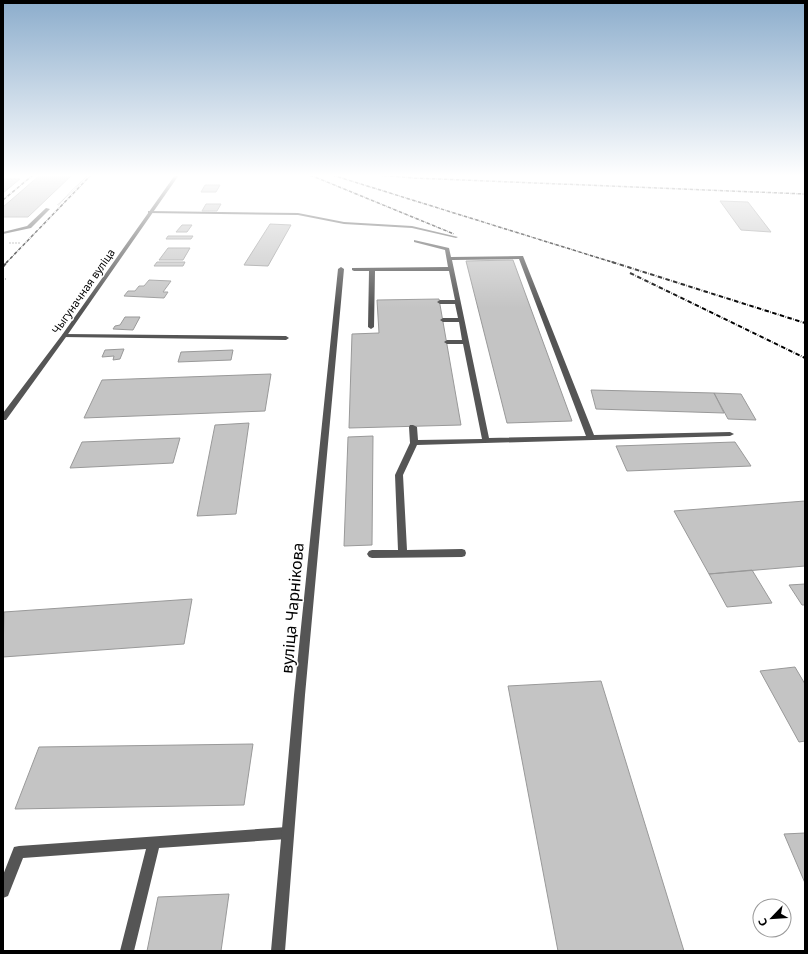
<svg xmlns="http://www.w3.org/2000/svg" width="808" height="954" viewBox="0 0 808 954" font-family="'Noto Sans',sans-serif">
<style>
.building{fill:#c4c4c4;stroke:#999}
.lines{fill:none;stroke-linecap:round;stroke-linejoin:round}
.path-far1{stroke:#777;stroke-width:1.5;stroke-dasharray:0.5 1;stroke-linecap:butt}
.path{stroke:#777;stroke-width:2;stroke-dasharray:0.5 1.5;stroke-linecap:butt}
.service{fill:#555;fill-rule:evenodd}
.minor{fill:#555;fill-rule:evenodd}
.rail-far1{stroke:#000;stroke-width:1.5;stroke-dasharray:3.5 1 0.5 1;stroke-linecap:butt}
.rail{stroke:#000;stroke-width:2;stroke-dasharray:4.5 1.5 0.5 1.5;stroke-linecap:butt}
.labels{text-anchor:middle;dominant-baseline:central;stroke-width:3;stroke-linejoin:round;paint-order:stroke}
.far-street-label{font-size:11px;fill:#000;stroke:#fff}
.near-street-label{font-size:16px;fill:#000;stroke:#fff}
</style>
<rect width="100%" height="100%" fill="#fff"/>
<path class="building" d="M40 175H72L28 217H3V207Z
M3 179H20L3 193Z
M205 185H220L216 192H201Z
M720 201 748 202 771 232 741 230Z
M206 204H221L217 211H202Z
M270 224 291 225 268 266 244 265Z
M182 225H192L187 232H176Z
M168 236H193L191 239H166Z
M168 248H190L183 260H159Z
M513 260 572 421 507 423 466 261Z
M157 262H185L183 266H154Z
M149 280 171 281 163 292H168L164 298 124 296 128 291H135L139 286H144Z
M439 299 461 425 349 428 352 334 379 333 377 300Z
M125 317H140L133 330 113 329 115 326 120 325Z
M124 349 120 359 113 360 114 356 102 357 105 350Z
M233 350 231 360 178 362 181 352Z
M271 374 265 411 84 418 102 380Z
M591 390 714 393 724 413 596 409Z
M714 393 741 394 756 420 728 419Z
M249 423 236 514 197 516 215 425Z
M373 436 372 545 344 546 348 437Z
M180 438 173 463 70 468 82 442Z
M735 442 751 466 627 471 616 446Z
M805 501V566L709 574 674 511Z
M752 570 772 603 727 607 709 574Z
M805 584V605H802L789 585Z
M192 599 184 644 3 657 4 612Z
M795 667 805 684V741L799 742 760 671Z
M601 681 684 951H558L508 686Z
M253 744 244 805 15 809 39 747Z
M805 833V883L784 834Z
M229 894 221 951H147L158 897Z"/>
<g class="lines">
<path class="path-far1" d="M58 205 88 175
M9 243H20"/>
<path class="path" d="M3 279H7"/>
<path class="service" d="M46 208 50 209 31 228 3 234V232L27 226Z
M150 211 298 213 344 222 412 226 458 237 456 238 412 228 344 224 298 215 148 213V211Z
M414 240 449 248 451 257 523 256 594 435 730 432 734 434 730 436 417 445 403 475 407 550 462 549 465 550 466 553 465 556 462 557 372 558 369 557 367 554 369 551 372 550H398L395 475 410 443 409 427 410 425H413L417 427 418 440 482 439 463 344H447L444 342 447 340H462L459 322H443L440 320 443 318H458L455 304H440L437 302 440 300H455L449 271H375L374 327 371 329 368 327 369 271H354L352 270V268L448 267 445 250 414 242ZM519 259 586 436 489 438 452 260Z
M64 334 286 336 289 338 286 340 62 337V335Z
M287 827 291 829 293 833 291 837 287 839 159 848 134 951H120L146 849 23 858 8 896 3 898V875L14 847 19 846Z"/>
<path class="minor" d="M175 175H179L66 337 6 420H3V413L62 335Z
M341 267 344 269 305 695 285 951H271L294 695 338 269Z"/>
<path class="rail-far1" d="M310 175 454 234
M332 175 615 263
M378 175 414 178 805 194
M3 200 33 175
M6 263 91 175"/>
<path class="rail" d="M612 262 805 323
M3 267 7 262
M630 273 805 358"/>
</g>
<linearGradient id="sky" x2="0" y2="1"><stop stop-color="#8cadcc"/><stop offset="0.57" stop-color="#fff"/><stop offset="1" stop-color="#fff" stop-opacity="0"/></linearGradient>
<rect width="808" height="308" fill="url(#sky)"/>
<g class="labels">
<g class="far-street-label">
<text transform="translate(83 291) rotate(-55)">Чыгуначная вуліца</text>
</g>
<g class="near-street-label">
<text transform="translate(292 608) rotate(-85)">вуліца Чарнікова</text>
</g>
</g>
<rect width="808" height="954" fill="none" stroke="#000000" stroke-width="8"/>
<g transform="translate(772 918) rotate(245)"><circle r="19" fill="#ffffff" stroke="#999999"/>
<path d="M0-3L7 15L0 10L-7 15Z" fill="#000000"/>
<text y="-6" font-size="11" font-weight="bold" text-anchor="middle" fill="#000000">С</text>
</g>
</svg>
